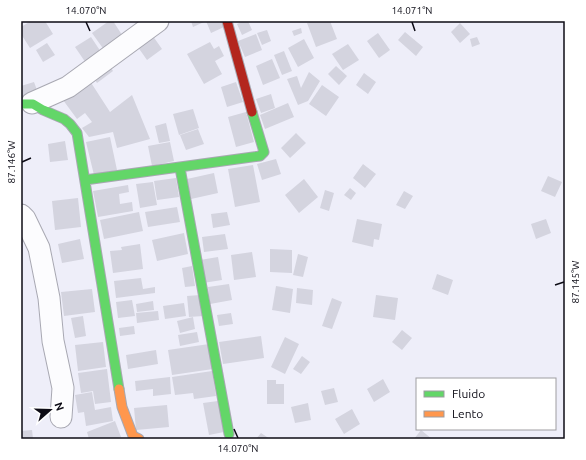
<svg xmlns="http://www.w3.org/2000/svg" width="586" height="460" viewBox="0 0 586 460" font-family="Ubuntu,sans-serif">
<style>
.building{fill:#d4d4df}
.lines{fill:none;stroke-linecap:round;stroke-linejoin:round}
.street-casing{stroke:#a8a8b2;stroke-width:23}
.fast-casing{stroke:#a8a8b2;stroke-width:11}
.slow-casing{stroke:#a8a8b2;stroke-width:11}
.jam-casing{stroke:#a8a8b2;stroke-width:11}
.street{stroke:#fcfcfe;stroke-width:21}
.fast{stroke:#63d668;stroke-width:9}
.slow{stroke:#ff974d;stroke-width:9}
.jam{stroke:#b3261e;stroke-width:9}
.ticks{fill:none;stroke:#0c0b15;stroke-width:1.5}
.neatline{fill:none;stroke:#0c0b15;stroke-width:1.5}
.ticks-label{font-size:10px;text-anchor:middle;fill:#0c0b15}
</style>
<rect width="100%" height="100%" fill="#eeeef9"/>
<path class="building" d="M31 21H45L53 34 30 48 21 34V27Z
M109 21H113L126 41 107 54 92 33Z
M191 21H222L224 27 211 33 206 21 193 27Z
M243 21H248L252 30 242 35 237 24Z
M313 21H330L337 39 316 47 307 23Z
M460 23 470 34 460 43 451 32Z
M301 28 302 33 294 36 292 31Z
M267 30 271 41 262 45 257 33Z
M150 32 162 49 147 60 135 43Z
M405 32 423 47 416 56 398 40Z
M378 33 390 50 379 58 367 41Z
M256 34 262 50 245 57 238 41Z
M91 37 105 58 90 69 75 47Z
M477 37 480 44 472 47 470 39Z
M304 39 314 58 298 67 288 48Z
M210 42 214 49 219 46 224 56 215 61 222 74 204 84 187 54Z
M47 43 55 55 43 62 36 50Z
M348 44 359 60 343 70 332 54Z
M284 51 292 71 282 75 274 55Z
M272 59 280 78 263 85 256 66Z
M108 63 113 71 97 83 91 74Z
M336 66 347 76 339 85 328 74Z
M309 72 320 81 308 101 298 105 287 79 297 76 301 88Z
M364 73 376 82 368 94 356 85Z
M88 78 110 112 132 95 150 139 117 148 113 132 89 137 82 128 92 122 85 113 77 119 63 100Z
M34 82 38 93 21 99V86Z
M236 82 243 102 227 107 221 87Z
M322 85 339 97 326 116 309 104Z
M271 94 275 108 261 113 256 99Z
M288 103 294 117 265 129 260 115Z
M193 109 199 128 179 135 173 114Z
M246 112 254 142 236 147 228 117Z
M166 123 170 141 159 143 155 126Z
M198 129 204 144 186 150 180 135Z
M296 133 306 143 290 158 281 148Z
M110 137 117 170 94 175 86 142Z
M65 141 68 160 50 162 48 144Z
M170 142 174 161 152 166 148 146Z
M276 159 281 174 262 180 257 164Z
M363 164 376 174 365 188 353 178Z
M253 165 260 202 235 207 228 169Z
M214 173 218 193 191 199 187 179Z
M548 176 562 182 555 197 541 191Z
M176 178 179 197 157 200 154 181Z
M304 179 318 197 299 213 285 195Z
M153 182 157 205 140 208 136 184Z
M128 185 129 192 119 194 120 204 132 202 133 211 98 217 93 191Z
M350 188 356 193 351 200 344 195Z
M325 190 334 193 329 211 320 208Z
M404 191 413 196 405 209 396 205Z
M78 198 81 227 55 230 52 201Z
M177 207 180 222 148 227 145 212Z
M139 212 143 231 104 239 100 220Z
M227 212 230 225 213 228 211 214Z
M357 219 382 224 379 240 374 239 373 247 352 242Z
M546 219 551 233 536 239 531 224Z
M184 233 188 254 157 261 152 240Z
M225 234 228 249 204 252 202 237Z
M80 239 84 259 62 263 58 244Z
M140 244 143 269 113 273 110 251 122 250 121 247Z
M270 249 292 250V273L270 272Z
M252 252 256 277 234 280 231 255Z
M298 254 308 257 303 277 293 275Z
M218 257 222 280 203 283 200 260Z
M192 266 195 286 185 287 182 268Z
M437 274 453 280 448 295 432 289Z
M141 278 143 289 155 287V293L116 298 114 281Z
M229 284 232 300 210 304 208 287Z
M276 286 293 289 290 313 272 310Z
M297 288 313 290 312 305 296 303Z
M92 289 95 312 64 316 61 292Z
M200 295 203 316 189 317 187 296Z
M376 295 398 298 395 320 373 317Z
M332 298 342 302 332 329 322 326Z
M132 300 135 316 118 318 116 302Z
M153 301 154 310 137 312 136 304Z
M184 303 186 316 165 319 163 306Z
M158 311 159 320 137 323 136 313Z
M231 313 233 324 219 326 217 315Z
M83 316 86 336 75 338 71 318Z
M193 317 195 329 180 333 177 321Z
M134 326 135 334 120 336 119 328Z
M402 330 412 338 402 350 392 342Z
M197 332 199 342 180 346 178 335Z
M261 336 264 358 223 364 219 342Z
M285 337 299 344 285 374 271 367Z
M103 342 106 367 78 371 75 345Z
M209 344 213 369 172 375 168 350Z
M156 350 158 364 128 369 126 355Z
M302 356 310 362 301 374 293 369Z
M107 369 111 402 95 404 93 391 81 393 78 373Z
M212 371 216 396 194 399 193 393 175 395 172 377Z
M170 377 171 394 153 396V389L136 391 135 381Z
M383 379 390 392 374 402 367 389Z
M267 380H276V384H284V404H267Z
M334 388 338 402 325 405 321 391Z
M92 392 95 410 111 407 113 421 86 426 84 412 78 413 75 395Z
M218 401 224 432 209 435 203 403Z
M308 403 311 420 295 423 291 407Z
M167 405 169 427 136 430 134 408Z
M352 409 360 424 344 434 335 419Z
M115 421 121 437 116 439H89L87 432Z
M32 430 33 439H21V431Z
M421 430 432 439H414Z
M261 433 270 439H256Z"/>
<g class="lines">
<defs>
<path id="street" d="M32 103 68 87 158 21
M21 215 25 219 39 248 49 298 53 341 63 388 61 417"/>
<path id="fast" d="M21 104H33L43 110 64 119 70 124 77 133 119 389
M180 168 229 434
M85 180 260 156 264 152 252 112"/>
<path id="slow" d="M119 389 122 407 133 436 139 439"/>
<path id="jam" d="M227 21 252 112"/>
</defs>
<use href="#street" class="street-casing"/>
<use href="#fast" class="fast-casing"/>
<use href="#slow" class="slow-casing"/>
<use href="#jam" class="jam-casing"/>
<use href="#street" class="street"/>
<use href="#fast" class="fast"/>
<use href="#slow" class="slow"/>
<use href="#jam" class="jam"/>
</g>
<path class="ticks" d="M86 22 90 31M412 22 415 31M22 162 31 158M555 285 564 282M234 429 238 438"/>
<rect width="586" height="460" fill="none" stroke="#ffffff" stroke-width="44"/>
<rect x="416" y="378" width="140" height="52" fill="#ffffff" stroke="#9e9da1"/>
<rect x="424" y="391" width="20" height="6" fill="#63d668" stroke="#9e9da1"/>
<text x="452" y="398" font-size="12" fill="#0c0b15">Fluido</text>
<rect x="424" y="411" width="20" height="6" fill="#ff974d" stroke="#9e9da1"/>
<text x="452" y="418" font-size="12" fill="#0c0b15">Lento</text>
<g transform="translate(50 410) rotate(70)" stroke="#ffffff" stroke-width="3" paint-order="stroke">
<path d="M0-3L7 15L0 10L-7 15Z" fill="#0c0b15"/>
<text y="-6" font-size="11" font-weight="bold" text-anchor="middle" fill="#0c0b15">N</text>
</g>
<rect x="22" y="22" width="542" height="416" class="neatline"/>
<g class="ticks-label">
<text x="86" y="14">14.070°N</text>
<text x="412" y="14">14.071°N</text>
<text transform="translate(11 162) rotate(-90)" y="4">87.146°W</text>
<text transform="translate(575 282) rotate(-90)" y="4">87.145°W</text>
<text x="238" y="452">14.070°N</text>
</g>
</svg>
